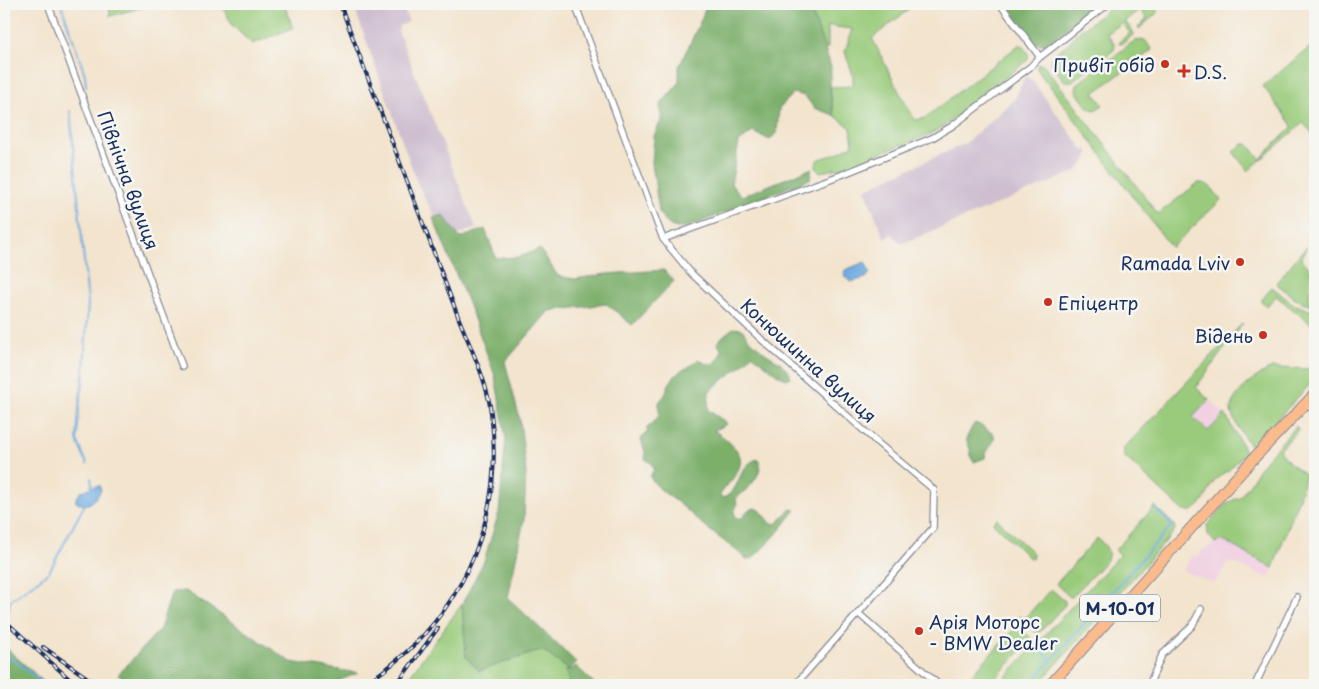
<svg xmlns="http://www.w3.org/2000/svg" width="1319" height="689" viewBox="0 0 1319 689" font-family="'Playpen Sans',sans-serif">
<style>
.built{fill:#f1d0e2}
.industrial{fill:#cebed0}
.green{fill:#9acb7b;stroke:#5a7d6c}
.forest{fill:#7baf6b;stroke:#4b6f64}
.water{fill:#6eabe0;stroke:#446d9f}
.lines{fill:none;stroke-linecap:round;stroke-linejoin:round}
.stream{stroke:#6eabe0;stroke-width:2}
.street-casing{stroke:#878a96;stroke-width:8}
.highway-casing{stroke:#878a96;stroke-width:12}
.street{stroke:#fff;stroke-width:5.5}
.highway{stroke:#fbbb8d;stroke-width:10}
.rail-casing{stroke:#1b2f5e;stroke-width:4}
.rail{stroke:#f6f6f2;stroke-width:2;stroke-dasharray:5.5;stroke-linecap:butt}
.poi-dot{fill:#c8321e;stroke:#f6f6f2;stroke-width:2}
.labels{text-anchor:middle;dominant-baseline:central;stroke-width:5;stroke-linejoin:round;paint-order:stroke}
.shield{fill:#f6f6f2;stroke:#5d6b8a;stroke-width:1}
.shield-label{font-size:16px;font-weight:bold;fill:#1b2f5e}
.poi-label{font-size:18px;fill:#1b2f5e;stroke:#f6f6f2;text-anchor:end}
.street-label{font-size:18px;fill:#1b2f5e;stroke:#f6f6f2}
</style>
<rect width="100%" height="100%" fill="#f6f6f2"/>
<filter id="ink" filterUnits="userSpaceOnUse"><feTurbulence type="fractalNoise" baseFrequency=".02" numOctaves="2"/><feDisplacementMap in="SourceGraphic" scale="10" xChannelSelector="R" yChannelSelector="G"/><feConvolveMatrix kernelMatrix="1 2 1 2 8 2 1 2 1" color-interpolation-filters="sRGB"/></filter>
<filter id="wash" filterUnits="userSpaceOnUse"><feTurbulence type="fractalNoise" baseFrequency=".0096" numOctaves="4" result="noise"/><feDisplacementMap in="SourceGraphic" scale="20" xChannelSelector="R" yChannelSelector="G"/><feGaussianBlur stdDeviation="1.12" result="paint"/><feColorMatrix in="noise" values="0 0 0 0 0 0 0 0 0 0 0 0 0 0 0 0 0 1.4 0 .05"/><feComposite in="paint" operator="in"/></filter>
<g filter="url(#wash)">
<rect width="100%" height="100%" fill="#f3e4cd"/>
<path class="built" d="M1209 400 1225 414 1208 432 1193 417Z
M1222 540 1273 568 1269 578 1230 562 1214 583 1183 571 1190 559 1193 555 1198 557 1202 550Z"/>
<path class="industrial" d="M353 4H402L409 22 399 26 398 31 476 228 447 239 418 185Z
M1025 77 1031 79 1084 151 1087 149 1088 154 1086 161 1075 172 901 244 892 234 884 238 865 189 966 143 1014 100Z"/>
<path class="green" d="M109 4H142L143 7 110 16Z
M221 4H284L293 28 252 44 233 26Z
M809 4H916L872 38 896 86 915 120 925 118 1020 44C1025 49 1030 53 1028 60L943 127 928 135 877 154 851 166 820 172 816 167 817 160 835 154 853 145 851 128 834 115 830 87 853 86V75L845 52 852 29 828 26V48L824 49Z
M1115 4H1155L1158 9 1156 14 1139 29 1138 27 1147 19 1140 9 1125 21 1134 33 1133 35 1122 44 1119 43 1120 41 1130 33 1122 23 1107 34 1115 45 1114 50 1072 81H1065L1062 78 1051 63V58L1053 55 1068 44 1076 34Z
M1145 40 1152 50 1094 93 1103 105 1095 110 1088 108 1076 91 1077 84 1134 41Z
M1315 43V136L1303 123 1248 171 1234 153V151L1243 144H1248L1260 159 1292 127 1291 124 1263 86Z
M1039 64 1044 65 1158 214 1198 183C1209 181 1215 192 1221 200L1172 247H1171L1103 157 1047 82H1046L1037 69V65Z
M1306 247 1301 260 1311 269 1309 300 1315 302V307L1295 299 1276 283Z
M1272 287 1293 304 1315 312V327L1276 296 1267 306 1261 301Z
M1243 323 1196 387 1209 400 1193 417 1208 431 1225 414 1244 449V454L1230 469 1215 480 1203 502 1193 511H1183L1125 457 1123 449Z
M1272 368 1315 369V379L1253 445 1249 444C1244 436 1231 419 1231 409 1231 395 1259 373 1272 368Z
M1296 426 1298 430 1279 451 1292 465 1305 474 1299 498 1273 568 1222 540 1215 543 1208 534 1207 525 1227 503 1240 497 1252 481 1256 473 1263 463Z
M1155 506 1174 525 1175 530 1172 534 1038 685H998L1120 555 1115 550Z
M997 519 1033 553V555L1032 558 1028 557 993 523Z
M1097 538C1105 545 1111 550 1107 560L1072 597H1070L1056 584Z
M1051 589 1065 601V605L1038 634 1020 618V616L1024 619Z
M462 604 466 657 479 671 542 650 568 669 584 685H403Z
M1012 623 1015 624 1032 639 989 685H962L1016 627Z"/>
<path class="forest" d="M707 4H809L831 67 830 91 834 115 814 108 805 96 793 93 779 109 777 132 770 140 753 132 739 142 731 184 742 196 812 168 810 179C778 191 747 204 716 216 707 219 687 229 679 228 669 228 663 220 659 212L652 163 654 136 662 118 660 105 679 83V67L700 22Z
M1005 4H1099L1046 45 1035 43Z
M443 215 460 238 485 229 496 258 519 257 540 249 558 276 575 279 606 274 664 270 674 281 632 325 607 304 549 311 505 362 520 420 526 473 524 519 508 598 577 663 568 669 542 650 479 671 466 657 462 604 484 561 499 512 506 439 495 376 472 313 433 218Z
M733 328 742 329 749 339 765 353 781 363 790 374V377L786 379 778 375 752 354C741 370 722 378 709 392L708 410 727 423 725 425 714 430C720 435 727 439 732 445 753 464 730 479 720 495L723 498C743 489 735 468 757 459L760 463C761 478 747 490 736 498L737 505 734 512 736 518H743L747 511 754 508 760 510 772 524 778 523 784 515 791 509 796 510 774 537 752 559H746C736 549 723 541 712 532 701 524 692 514 682 506 669 495 660 492 650 477L654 469 651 463 645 459C647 452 642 446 641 439L648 431 646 429 655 421 659 415V402L665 395 669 384 674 377 680 371 687 368 699 359 706 364H713L718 358 722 351 717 343 723 336Z
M975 423C983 425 986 431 994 434 996 445 986 448 985 458L974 462 971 458 970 449 966 439 972 427Z
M186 591 291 662 358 673 328 685H146L118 675 160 629 172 592Z
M4 646 47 685H4Z
M576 666 596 685H570L565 671 572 669Z"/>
<path class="water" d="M865 262 870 273 866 278 850 282 844 276 845 270Z
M99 485 101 490C95 501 88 509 76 502V498L82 491Z"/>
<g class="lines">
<path class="stream" d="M61 4 85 75 86 87
M70 111 88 304 83 381 79 407 77 440 87 464
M91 488 92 484 91 478
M8 613 10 601 49 572 85 504
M1038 648 1051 660
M4 653 46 685
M1029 685 1172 525 1155 509"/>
</g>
</g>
<g filter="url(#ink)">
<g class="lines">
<defs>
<path id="street" d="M48 4 182 366
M575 4 663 239 691 273 760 338 879 444 934 490 933 528 795 685
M1000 4 1040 57
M663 239 841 175 932 138 952 126 1030 67 1040 57 1108 4
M1305 405 1315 408
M858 613 939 685
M1149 685 1162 655 1192 626 1201 609
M1255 685 1297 597"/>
<path id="highway" d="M1050 685 1254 458 1315 394"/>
</defs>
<use href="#street" class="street-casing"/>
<use href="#highway" class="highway-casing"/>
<use href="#street" class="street"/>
<use href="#highway" class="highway"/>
<defs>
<path id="rail" d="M340 4 459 319C471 349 487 380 491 413 503 500 476 584 413 646 397 661 381 675 361 685
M4 620 76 685
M43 647 89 679 102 685
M396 685 438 628"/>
</defs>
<use href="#rail" class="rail-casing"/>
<use href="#rail" class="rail"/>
</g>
</g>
<g class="poi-dot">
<circle cx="1165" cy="64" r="5"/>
<path d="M1181.5 63.5h5v5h5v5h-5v5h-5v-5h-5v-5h5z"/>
<circle cx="1240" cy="262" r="5"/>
<circle cx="1048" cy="302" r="5"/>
<circle cx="1263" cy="335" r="5"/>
<circle cx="919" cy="631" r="5"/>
</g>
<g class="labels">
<rect class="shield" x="1080" y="594.5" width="80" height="27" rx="4"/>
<g class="shield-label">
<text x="1120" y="608">М-10-01</text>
</g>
<g class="poi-label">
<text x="1155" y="64">Привіт обід</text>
<text x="1194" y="71" text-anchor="start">D.S.</text>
<text x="1230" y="262">Ramada Lviv</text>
<text x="1058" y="302" text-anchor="start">Епіцентр</text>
<text x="1253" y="335">Відень</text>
<text x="929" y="621" text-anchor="start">Арія Моторс<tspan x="929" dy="21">- BMW Dealer</tspan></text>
</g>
<g class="street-label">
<text transform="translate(129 180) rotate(70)">Північна вулиця</text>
<text transform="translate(809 360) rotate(42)">Конюшинна вулиця</text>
</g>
</g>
<rect width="1319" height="689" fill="none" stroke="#f6f6f2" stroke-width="20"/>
</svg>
